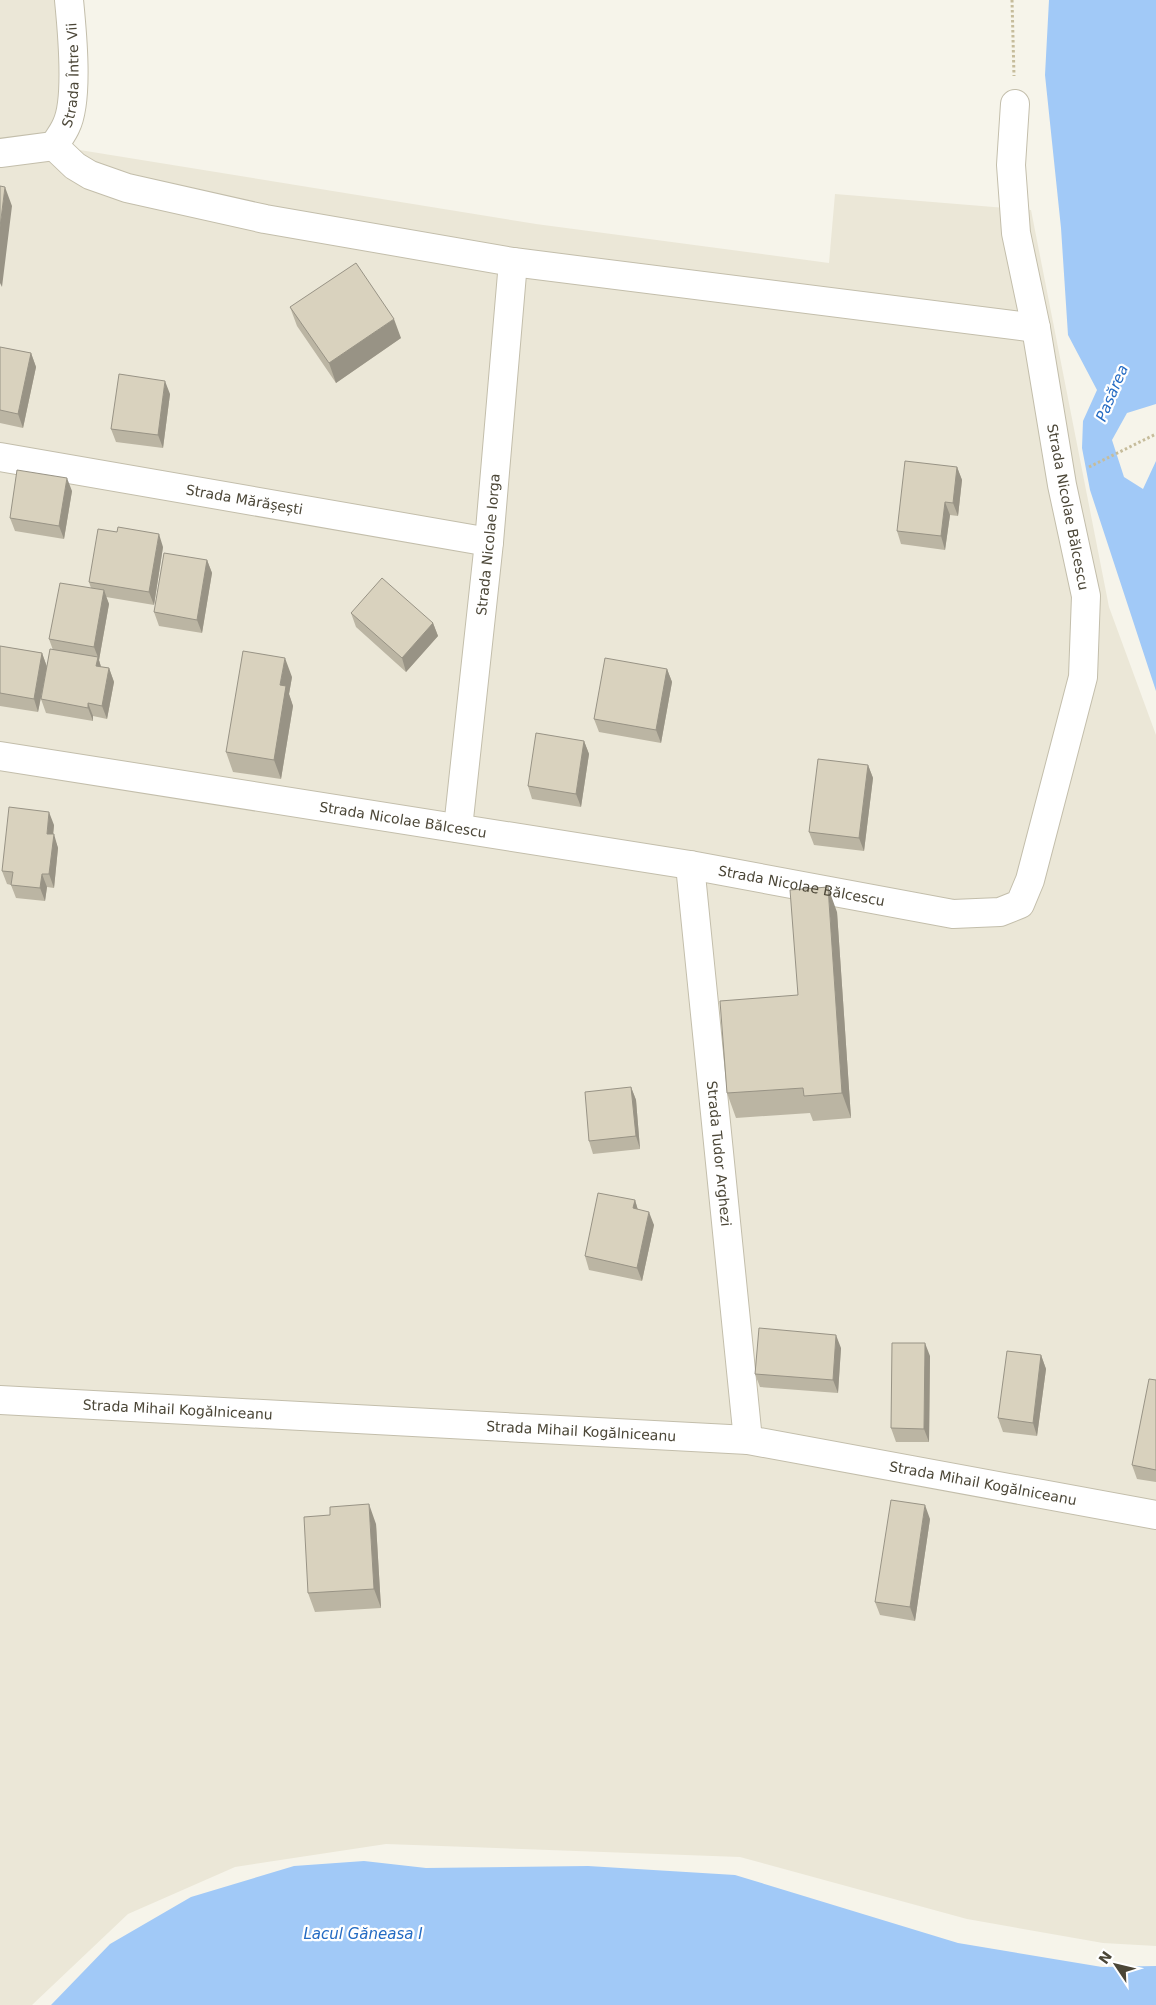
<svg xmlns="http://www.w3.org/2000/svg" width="1156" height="2005" viewBox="0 0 1156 2005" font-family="'DejaVu Sans',sans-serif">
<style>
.residential{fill:#ebe7d7}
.water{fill:#a1c9f7}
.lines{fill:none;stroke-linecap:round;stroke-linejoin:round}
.street-casing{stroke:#c3beab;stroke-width:30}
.path{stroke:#c6bc9b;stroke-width:3;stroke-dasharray:2.5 2.5;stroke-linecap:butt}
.street{stroke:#fff;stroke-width:28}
.wall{fill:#bbb5a3}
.shaded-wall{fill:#989385}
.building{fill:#d9d2be;stroke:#989385}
.labels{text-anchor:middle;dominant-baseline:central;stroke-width:4.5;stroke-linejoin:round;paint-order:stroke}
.street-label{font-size:14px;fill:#4b4637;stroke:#fff}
.water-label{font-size:15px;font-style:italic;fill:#246bc3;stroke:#fff}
</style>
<rect width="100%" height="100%" fill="#f6f4ea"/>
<path class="residential" d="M0 0H69L55 146 536 224 829 263 835 194 1031 210 1109 607 1156 735V1946L1103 1943 967 1919 740 1857 386 1844 235 1867 128 1914 32 2005H0Z"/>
<path class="water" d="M1049 0H1156V404L1127 413 1112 440 1124 477 1143 489 1156 461V691L1090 490 1082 448 1083 421 1097 390 1068 335 1061 228 1045 75Z
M364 1861 426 1868 588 1866 735 1875 958 1943 1102 1967 1156 1966V2005H51L110 1944 191 1897 294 1866Z"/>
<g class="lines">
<defs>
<g id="street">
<path d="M54 146 75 166 90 175 127 188 265 219 513 262 1036 328"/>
<path id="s1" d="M54 146C58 139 63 133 66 126 79 100 72 30 69 0"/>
<path d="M0 153 54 146"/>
<path id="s2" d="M0 457 489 542"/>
<path id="s3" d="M0 756 690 865 953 914 1000 912 1020 904 1030 880 1083 677 1086 596 1062 485 1036 328 1016 233 1011 165 1015 104"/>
<path id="s4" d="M458 828 489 542 513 262"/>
<path id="s5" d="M690 865 748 1440"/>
<path id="s6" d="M0 1400 748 1440 1156 1515"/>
</g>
</defs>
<use href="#street" class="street-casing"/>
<path class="path" d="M1012 0 1014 76
M1089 467 1156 434"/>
<use href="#street" class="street"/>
</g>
<path class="wall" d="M290 307 401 338 336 383 297 326Z
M0 347 31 353 36 367 23 428 0 423Z
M170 394 163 448 116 442 111 429Z
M957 467 962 480 958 516 950 515 945 550 901 544 897 531Z
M72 491 64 539 15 531 10 518Z
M163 547 154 605 106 597 109 604 99 660 101 667 109 668 114 682 107 719 93 716V721L46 713 41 699 53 650 49 639 91 588 89 582Z
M207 560 212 573 202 633 159 626 154 612Z
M351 613 433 623 438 636 406 672 356 627Z
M0 646 42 653 47 667 38 712 0 706Z
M667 669 672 682 661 743 599 732 594 719Z
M292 677 289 694 293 706 281 779 233 772 226 752Z
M584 741 589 754 581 807 532 799 528 786Z
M868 765 873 778 864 851 814 845 809 832Z
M54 825 53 834 58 848 54 888 47 887 45 901 16 898 11 885 7 884 2 871Z
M837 912 851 1118 813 1121 810 1113 736 1118 727 1093 798 995Z
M631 1087 636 1100 640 1149 593 1154 589 1141Z
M635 1200 638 1210 654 1225 642 1281 589 1270 585 1256Z
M841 1348 838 1393 760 1387 755 1374Z
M1041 1355 1046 1369 1037 1436 1003 1432 998 1418Z
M930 1356 929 1442H896L891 1428Z
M1156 1380V1482L1137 1479 1132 1465Z
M930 1519 915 1621 880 1615 875 1602Z
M376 1524 381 1608 315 1612 308 1593Z"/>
<path class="shaded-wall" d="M5 187 12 206 2 287 0 283V227Z
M394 319 401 338 336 383 329 363Z
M31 353 36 367 23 428 18 414Z
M165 381 170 394 163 448 158 435Z
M957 467 962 480 958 516 953 503Z
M67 478 72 491 64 539 59 526Z
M945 502 950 515 945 550 941 536Z
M159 534 163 547 154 605 149 592Z
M207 560 212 573 202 633 197 620Z
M104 590 109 604 99 660 94 647Z
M433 623 438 636 406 672 402 658Z
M42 653 47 667 38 712 34 699Z
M98 657 102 670 96 666Z
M285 658 292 677 289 694 293 706 281 779 274 760 280 685Z
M109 668 114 682 107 719 102 706Z
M667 669 672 682 661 743 656 730Z
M88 703 93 716V721L88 708Z
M584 741 589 754 581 807 576 794Z
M868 765 873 778 864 851 859 838Z
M49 812 54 825 52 847 47 834Z
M54 834 58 848 54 888 49 874Z
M42 874 47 887 45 901 40 888Z
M828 887 837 912 851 1118 842 1093Z
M631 1087 636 1100 640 1149 636 1136Z
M635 1200 639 1214 633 1208Z
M649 1212 654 1225 642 1281 637 1268Z
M836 1335 841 1348 838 1393 833 1380Z
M925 1343 930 1356 929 1442 924 1429Z
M1041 1355 1046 1369 1037 1436 1033 1423Z
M369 1504 376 1524 381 1608 374 1589Z
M925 1505 930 1519 915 1621 910 1607Z"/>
<path class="building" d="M0 186 5 187 0 227Z
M356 263 394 319 329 363 290 307Z
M0 347 31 353 18 414 0 410Z
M119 374 165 381 158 435 111 429Z
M905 461 957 467 953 503 945 502 941 536 897 531Z
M17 470 67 478 59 526 10 518Z
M118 527 159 534 149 592 89 582 98 529 117 532Z
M164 553 207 560 197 620 154 612Z
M382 578 433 623 402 658 351 613Z
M60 583 104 590 94 647 49 639Z
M0 646 42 653 34 699 0 693Z
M50 649 98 657 96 666 109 668 102 706 88 703V708L41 699Z
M243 651 285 658 280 685 286 686 274 760 226 752Z
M605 658 667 669 656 730 594 719Z
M536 733 584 741 576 794 528 786Z
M818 759 868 765 859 838 809 832Z
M9 807 49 812 47 834H54L49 874H42L40 888 11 885 13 872 2 871Z
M828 887 842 1093 804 1096 803 1088 727 1093 720 1001 798 995 790 890Z
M631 1087 636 1136 589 1141 585 1092Z
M598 1193 635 1200 633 1208 649 1212 637 1268 585 1256Z
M759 1328 836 1335 833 1380 755 1374Z
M892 1343H925L924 1429 891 1428Z
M1007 1351 1041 1355 1033 1423 998 1418Z
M1149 1379 1156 1380V1470L1132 1465Z
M891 1500 925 1505 910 1607 875 1602Z
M369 1504 374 1589 308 1593 304 1517 330 1515V1507Z"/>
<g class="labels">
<g class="street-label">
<text stroke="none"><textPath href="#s1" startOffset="75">Strada Între Vii</textPath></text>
<text stroke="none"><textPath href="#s2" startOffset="248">Strada Mărășești</textPath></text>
<text transform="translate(1068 507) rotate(79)">Strada Nicolae Bălcescu</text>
<text stroke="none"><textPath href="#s4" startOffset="285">Strada Nicolae Iorga</textPath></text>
<text stroke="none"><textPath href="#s3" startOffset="408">Strada Nicolae Bălcescu</textPath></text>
<text stroke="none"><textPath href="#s3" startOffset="812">Strada Nicolae Bălcescu</textPath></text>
<text stroke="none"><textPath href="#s5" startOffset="290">Strada Tudor Arghezi</textPath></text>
<text stroke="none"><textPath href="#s6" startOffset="178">Strada Mihail Kogălniceanu</textPath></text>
<text stroke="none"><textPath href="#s6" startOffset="582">Strada Mihail Kogălniceanu</textPath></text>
<text stroke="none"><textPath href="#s6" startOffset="988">Strada Mihail Kogălniceanu</textPath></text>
</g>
<g class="water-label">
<text transform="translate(1112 393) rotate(-67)">Pasărea</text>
<text x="363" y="1934">Lacul Găneasa I</text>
</g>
</g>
<g transform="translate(1116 1965) rotate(305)" stroke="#ffffff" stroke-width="4" paint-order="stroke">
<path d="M0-4L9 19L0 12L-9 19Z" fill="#4b4637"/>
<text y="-8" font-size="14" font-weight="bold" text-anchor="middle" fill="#4b4637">N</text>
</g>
</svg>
